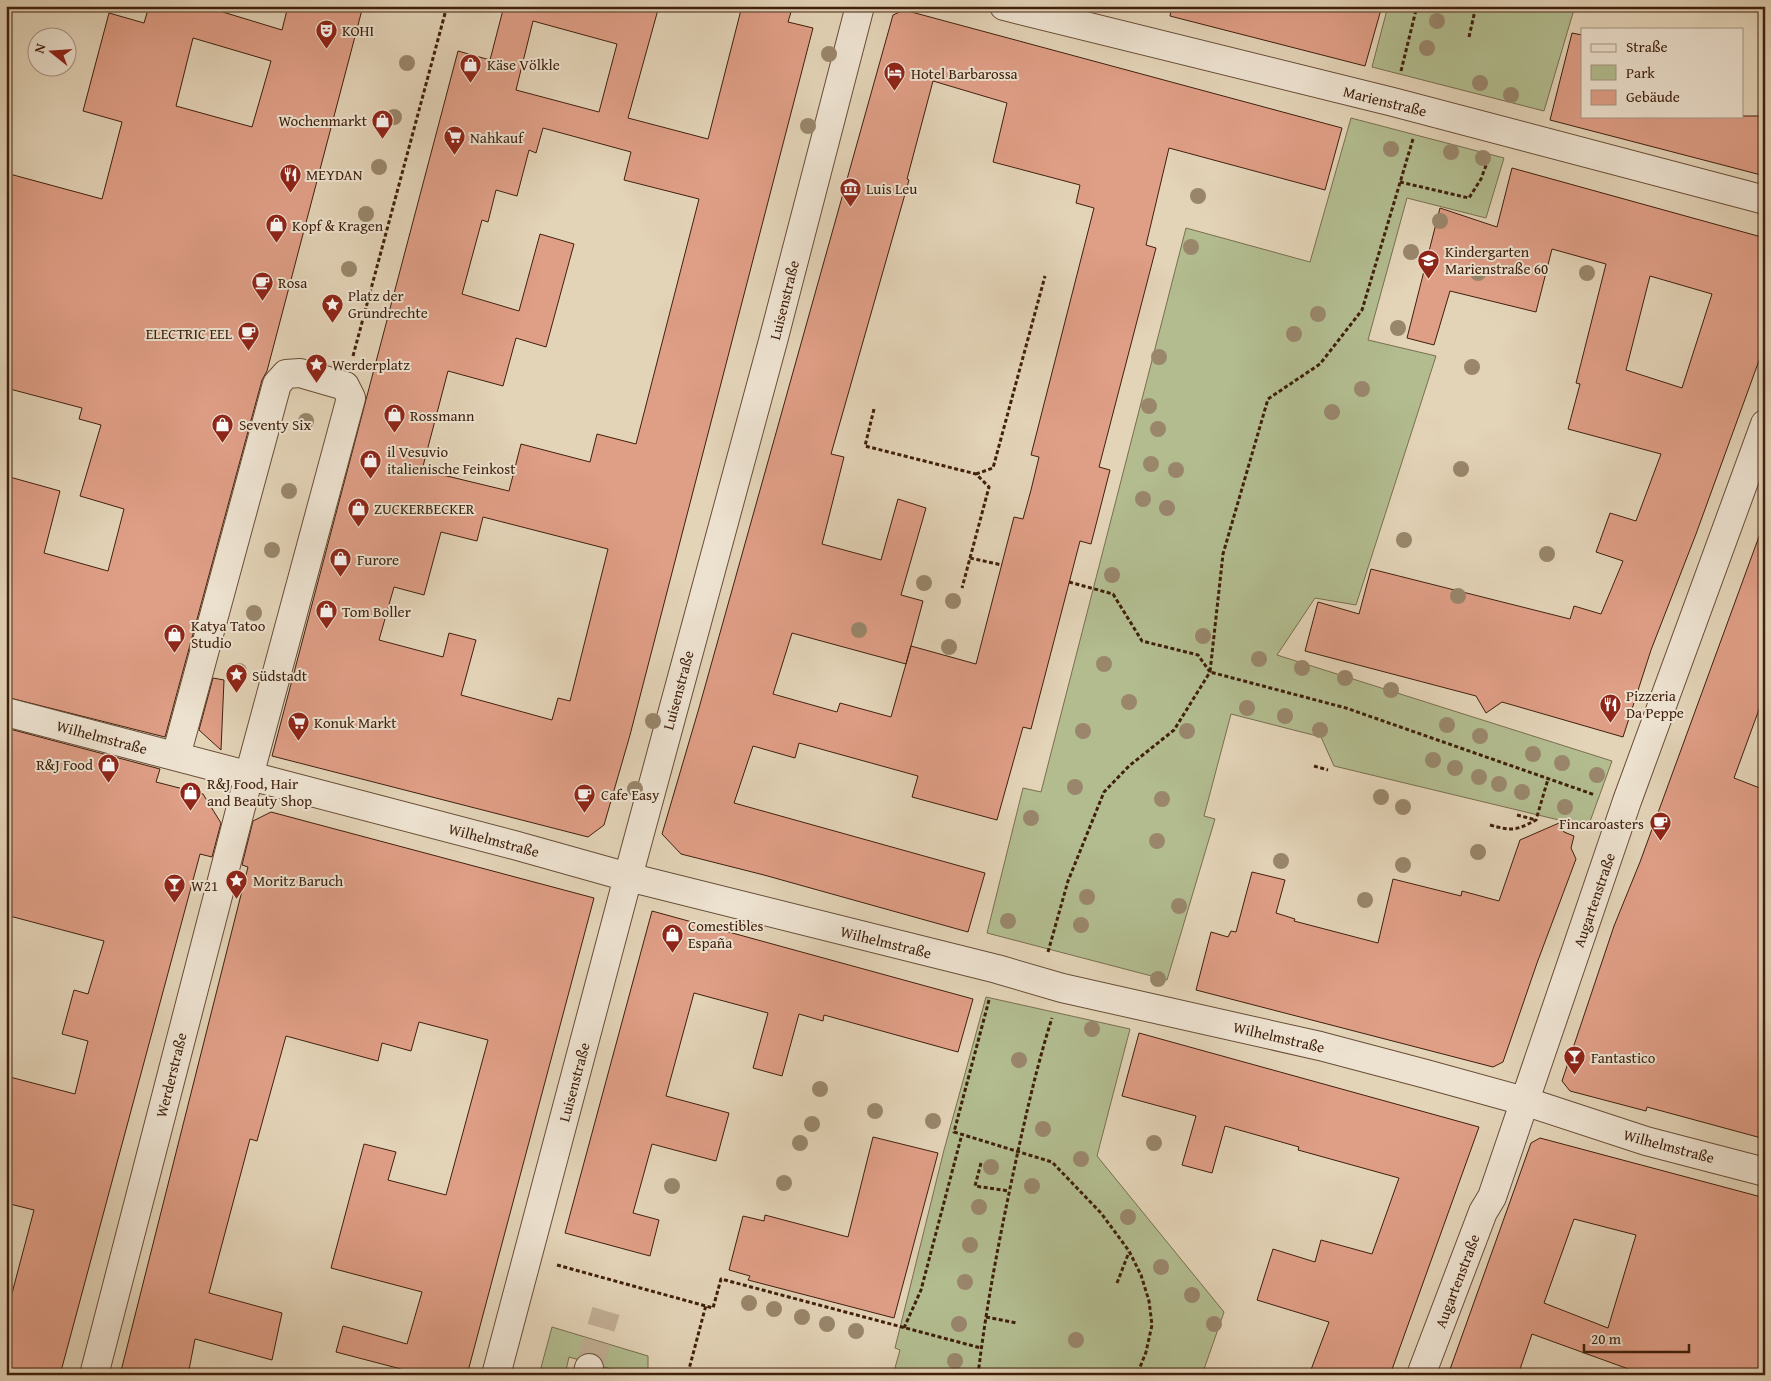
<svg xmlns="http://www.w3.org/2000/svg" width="1771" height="1381" viewBox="0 0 1771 1381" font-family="'Gentium Book Plus',serif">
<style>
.green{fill:#b2bc8f;stroke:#796e4e}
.building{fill:#df9e86;stroke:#40200c;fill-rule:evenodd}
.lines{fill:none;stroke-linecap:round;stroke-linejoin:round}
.minor-tunnel{stroke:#c2af95;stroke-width:28;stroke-dasharray:28 14;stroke-linecap:butt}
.minor-casing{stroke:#694d37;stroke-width:30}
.path{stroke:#40200c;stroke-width:3;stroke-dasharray:4 2.5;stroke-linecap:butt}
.minor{stroke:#ede2d0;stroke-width:28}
.tree{fill:#99866b}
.labels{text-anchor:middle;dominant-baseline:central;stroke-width:4;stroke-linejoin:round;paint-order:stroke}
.poi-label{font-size:15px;fill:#40200c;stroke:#ede2d0;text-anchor:start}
.street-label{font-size:15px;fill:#40200c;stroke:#ede2d0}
</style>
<rect width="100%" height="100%" fill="#e3d3b7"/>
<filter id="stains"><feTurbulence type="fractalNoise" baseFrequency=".004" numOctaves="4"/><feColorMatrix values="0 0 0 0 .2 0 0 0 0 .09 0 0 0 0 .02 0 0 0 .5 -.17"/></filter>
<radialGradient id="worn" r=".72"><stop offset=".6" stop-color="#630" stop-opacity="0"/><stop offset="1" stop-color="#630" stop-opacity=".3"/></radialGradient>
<path class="green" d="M1388 6H1575L1544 111 1372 67Z
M1351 118 1504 158 1486 218 1407 198 1368 340 1436 356 1356 605 1315 598 1277 655 1612 761 1588 827 1334 766 1321 737 1231 714 1204 816 1215 819 1167 980 987 933 1023 788 1041 792 1186 228 1310 262Z
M986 997 1130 1029 1097 1156 1224 1312 1202 1375H893L900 1350 895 1348 944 1150Z
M552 1327 648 1356V1368L647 1375H625V1373L569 1357 565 1375H539Z"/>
<path class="building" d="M149 6H203L282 30 288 6H363L267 371 262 380 165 737 6 697V476L60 491 44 553 108 571 124 509 80 496 101 425 79 419 82 408 6 388V173L102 199 122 122 83 111 109 13 144 23ZM193 38 271 61 252 127 176 106Z
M504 6H659L628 118 708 139 742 6H772L791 12 788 22 813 28 630 735 604 825 588 837 272 756 458 51 490 60ZM533 21 617 44 599 112 516 90ZM543 128 631 152 624 180 699 199 636 444 597 434 590 462 521 444 509 491 422 470 448 371 503 386 516 338 546 347 574 244 540 234 519 311 462 294 482 220 488 222 496 190 517 196 529 150 536 153ZM483 517 608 549 570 701 558 698 552 720 461 695 476 640 449 633 443 657 379 640 394 587 424 595 441 532 477 541Z
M1172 6H1382L1365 66 1170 16Z
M904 10 1342 128 1325 190 1169 148 1146 245 1156 248 1099 467 1110 470 1091 544 1080 541 1031 729 1023 727 997 820 912 797 918 776 799 743 795 758 753 746 734 803 985 873 968 932 764 875 681 854 662 834 699 708 893 15ZM933 81 1007 103 993 162 1080 185 1076 203 1094 208 1031 455 1039 457 1031 490 1023 519 1014 517 976 664 911 646 923 601 901 595 926 508 898 499 881 560 822 544 844 457 831 454 909 180 907 179ZM792 633 906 664 911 646 891 717 840 703 837 712 773 694Z
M1572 33 1582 35V116H1765V176L1550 120Z
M1512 168 1765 238V344L1696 534 1651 650 1623 737 1502 702 1486 713 1476 696 1305 651 1318 602 1359 614 1371 569 1570 619 1574 606 1601 614 1623 561 1596 552 1610 513 1636 521 1661 454 1568 429 1580 384 1576 383 1606 264 1552 249 1536 312 1450 291 1434 345 1407 338 1440 208 1497 227ZM1650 276 1712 294 1682 388 1626 370Z
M1761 531 1765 532V693L1734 778 1765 790V1139L1647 1107 1646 1111 1570 1091 1562 1081 1614 926 1640 862Z
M213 678 224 680 221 750 199 730Z
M6 728 160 769 156 782 203 794 221 823 212 857 200 854 60 1375H6V1316L34 1210 6 1203V1076L75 1094 88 1041 62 1034 74 990 88 994 104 941 6 915Z
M271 812 594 898 467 1375H399L401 1369 336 1352 343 1326 407 1344 422 1292 331 1268 364 1144 396 1152 388 1180 446 1195 488 1040 419 1022 411 1051 382 1043 378 1061 286 1036 257 1141 250 1139 209 1293 282 1313 272 1360 195 1339 188 1375H120L248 867 242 865 253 821Z
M1559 823 1564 832 1574 836 1571 848 1576 859 1537 963 1503 1062 1493 1067 1196 990 1211 932 1228 937 1231 931 1236 932 1252 872 1285 880 1276 913 1295 919 1294 921 1378 943 1393 879 1461 896 1462 891 1499 901 1520 840Z
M652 911 973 999 958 1052 824 1015 823 1021 799 1014 782 1076 753 1068 768 1013 694 993 666 1096 729 1113 716 1161 652 1144 633 1213 659 1220 650 1256 565 1233Z
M1139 1033 1479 1127 1390 1375H1309L1329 1322 1257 1300 1273 1249 1315 1262 1321 1240 1372 1254 1399 1178 1298 1150 1299 1147 1225 1126 1212 1173 1182 1165 1196 1116 1122 1096Z
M873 1137 938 1153 894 1318 748 1280 750 1276 729 1270 743 1216 764 1221 765 1215 848 1237Z
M1540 1138 1765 1198V1375H1645L1532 1334 1518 1375H1448L1531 1143ZM1574 1219 1636 1235 1608 1328 1544 1303Z"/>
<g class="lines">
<path class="minor-tunnel" d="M589 1368 606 1311"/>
<defs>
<path id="minor" d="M1004 6 1393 102 1765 200
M6 712 514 845 628 877 997 969 1062 988 1320 1046 1426 1074 1524 1101 1646 1141 1765 1172
M94 1375 249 776 351 398 345 386 300 373 286 374 277 384 176 756
M496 1375 628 877 773 341 860 6
M587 1375 589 1368
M1421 1375 1483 1212 1492 1197 1627 801 1765 424"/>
</defs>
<use href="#minor" class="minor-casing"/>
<path class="path" d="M1469 37 1476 6
M1401 71 1417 6
M1413 139 1362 310 1320 364 1268 399 1223 554 1210 672 1346 708 1595 795
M1400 182 1469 198 1481 179 1488 160
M353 356 447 6
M874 409 865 446 976 474 989 487 962 588
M976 474 993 468 1045 276
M970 558 1002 565
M1314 766 1328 770
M1517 815 1536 820
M1490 825C1512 831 1515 831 1536 820L1548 779
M1048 952 1068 881 1104 792 1129 766 1174 730 1210 672 1198 655 1142 641 1113 594 1069 582
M989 1000 954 1132 1052 1162 1101 1213 1129 1251 1141 1275 1149 1301 1152 1325 1146 1352 1137 1375
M981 1163 975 1186 1009 1191
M557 1265 713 1308 721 1279 981 1348
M1117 1283 1129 1252
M986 1317 1017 1323
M904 1328 921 1290 962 1134
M688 1373 706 1305
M978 1375C987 1299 1002 1225 1018 1151 1028 1106 1038 1062 1052 1018"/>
<use href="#minor" class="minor"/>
</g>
<g class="tree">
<circle cx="1437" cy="21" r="8"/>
<circle cx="1427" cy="48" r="8"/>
<circle cx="829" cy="54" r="8"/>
<circle cx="407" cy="63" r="8"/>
<circle cx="1480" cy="83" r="8"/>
<circle cx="1511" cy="95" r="8"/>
<circle cx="394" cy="117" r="8"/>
<circle cx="808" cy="126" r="8"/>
<circle cx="1391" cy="149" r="8"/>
<circle cx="1451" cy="152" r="8"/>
<circle cx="1483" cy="158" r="8"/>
<circle cx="379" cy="167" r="8"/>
<circle cx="1198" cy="196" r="8"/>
<circle cx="366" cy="214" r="8"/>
<circle cx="1440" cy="221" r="8"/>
<circle cx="1191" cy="247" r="8"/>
<circle cx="1411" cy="252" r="8"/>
<circle cx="349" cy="269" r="8"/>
<circle cx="1478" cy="273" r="8"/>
<circle cx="1587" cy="273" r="8"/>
<circle cx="1318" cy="314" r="8"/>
<circle cx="1398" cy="328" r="8"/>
<circle cx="1294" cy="334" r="8"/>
<circle cx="1159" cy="357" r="8"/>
<circle cx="1472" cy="367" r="8"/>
<circle cx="1362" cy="389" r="8"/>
<circle cx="1149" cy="406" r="8"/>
<circle cx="1332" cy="412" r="8"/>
<circle cx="306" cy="421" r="8"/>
<circle cx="1158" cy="429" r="8"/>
<circle cx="1151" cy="464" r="8"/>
<circle cx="1461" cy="469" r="8"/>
<circle cx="1176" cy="470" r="8"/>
<circle cx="289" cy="491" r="8"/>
<circle cx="1143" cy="499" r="8"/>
<circle cx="1167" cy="508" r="8"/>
<circle cx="1404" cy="540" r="8"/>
<circle cx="272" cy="550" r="8"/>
<circle cx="1547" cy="554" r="8"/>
<circle cx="1112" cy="575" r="8"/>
<circle cx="924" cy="583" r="8"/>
<circle cx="1458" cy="596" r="8"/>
<circle cx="953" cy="601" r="8"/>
<circle cx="254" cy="613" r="8"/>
<circle cx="859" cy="630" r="8"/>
<circle cx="1203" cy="636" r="8"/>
<circle cx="949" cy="647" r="8"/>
<circle cx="1259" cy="659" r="8"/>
<circle cx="1104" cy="664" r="8"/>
<circle cx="1302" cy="668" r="8"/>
<circle cx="239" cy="671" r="8"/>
<circle cx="1345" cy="678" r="8"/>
<circle cx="1391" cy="690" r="8"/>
<circle cx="1129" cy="702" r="8"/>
<circle cx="1247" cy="708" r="8"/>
<circle cx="1285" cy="716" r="8"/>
<circle cx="653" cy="721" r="8"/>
<circle cx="1447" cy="725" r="8"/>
<circle cx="1320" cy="730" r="8"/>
<circle cx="1083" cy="731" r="8"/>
<circle cx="1187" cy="731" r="8"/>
<circle cx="1480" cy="736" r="8"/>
<circle cx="1533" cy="754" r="8"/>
<circle cx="1433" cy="760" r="8"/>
<circle cx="1562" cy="763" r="8"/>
<circle cx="1455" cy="768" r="8"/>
<circle cx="1597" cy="775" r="8"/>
<circle cx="1479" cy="777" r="8"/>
<circle cx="1499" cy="784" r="8"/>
<circle cx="1075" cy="787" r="8"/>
<circle cx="635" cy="789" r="8"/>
<circle cx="1522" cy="792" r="8"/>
<circle cx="1381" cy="797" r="8"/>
<circle cx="1162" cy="799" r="8"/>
<circle cx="1403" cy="807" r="8"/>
<circle cx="1565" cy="807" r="8"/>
<circle cx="1031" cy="818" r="8"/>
<circle cx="1157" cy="841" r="8"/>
<circle cx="1478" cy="852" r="8"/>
<circle cx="1281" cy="861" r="8"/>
<circle cx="1403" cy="865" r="8"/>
<circle cx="1087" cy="897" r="8"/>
<circle cx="1365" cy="900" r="8"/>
<circle cx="1179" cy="906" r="8"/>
<circle cx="1008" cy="921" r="8"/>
<circle cx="1081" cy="925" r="8"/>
<circle cx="1158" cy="979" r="8"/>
<circle cx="1092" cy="1029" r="8"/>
<circle cx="1019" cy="1060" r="8"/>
<circle cx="820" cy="1089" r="8"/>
<circle cx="875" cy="1111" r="8"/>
<circle cx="933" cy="1121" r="8"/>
<circle cx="812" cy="1124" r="8"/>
<circle cx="1043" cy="1129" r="8"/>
<circle cx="800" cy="1143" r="8"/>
<circle cx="1154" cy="1143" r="8"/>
<circle cx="1081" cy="1159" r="8"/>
<circle cx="991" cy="1167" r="8"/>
<circle cx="784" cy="1183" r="8"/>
<circle cx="672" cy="1186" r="8"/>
<circle cx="1032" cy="1186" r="8"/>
<circle cx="979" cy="1207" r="8"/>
<circle cx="1128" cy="1217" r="8"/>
<circle cx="970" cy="1245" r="8"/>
<circle cx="1161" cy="1267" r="8"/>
<circle cx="965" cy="1282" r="8"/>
<circle cx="1192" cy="1295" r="8"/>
<circle cx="749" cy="1303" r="8"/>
<circle cx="774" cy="1309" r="8"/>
<circle cx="802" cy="1317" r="8"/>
<circle cx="827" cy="1324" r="8"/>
<circle cx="959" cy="1324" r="8"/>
<circle cx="1214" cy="1324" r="8"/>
<circle cx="856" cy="1331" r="8"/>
<circle cx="1076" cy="1340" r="8"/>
<circle cx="955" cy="1361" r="8"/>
</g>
<defs>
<symbol id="theatre-pin" viewBox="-11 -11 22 30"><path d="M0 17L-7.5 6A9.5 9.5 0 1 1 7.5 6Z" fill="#8f2418" stroke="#ede2d0"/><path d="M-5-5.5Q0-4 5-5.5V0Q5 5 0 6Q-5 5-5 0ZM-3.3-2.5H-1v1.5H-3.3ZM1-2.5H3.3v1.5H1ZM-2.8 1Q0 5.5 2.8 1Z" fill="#fff"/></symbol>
<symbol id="shop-pin" viewBox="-11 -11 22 30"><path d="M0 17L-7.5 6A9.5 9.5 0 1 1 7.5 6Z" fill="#8f2418" stroke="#ede2d0"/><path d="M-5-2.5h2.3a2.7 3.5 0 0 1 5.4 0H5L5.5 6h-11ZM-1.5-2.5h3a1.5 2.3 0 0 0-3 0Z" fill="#fff"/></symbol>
<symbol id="hotel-pin" viewBox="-11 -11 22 30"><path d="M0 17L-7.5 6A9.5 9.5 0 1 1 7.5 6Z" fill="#8f2418" stroke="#ede2d0"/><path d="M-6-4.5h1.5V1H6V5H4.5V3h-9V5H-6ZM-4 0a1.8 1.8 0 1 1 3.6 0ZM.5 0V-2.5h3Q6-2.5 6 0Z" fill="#fff"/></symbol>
<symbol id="supermarket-pin" viewBox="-11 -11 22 30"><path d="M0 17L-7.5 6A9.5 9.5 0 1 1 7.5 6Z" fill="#8f2418" stroke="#ede2d0"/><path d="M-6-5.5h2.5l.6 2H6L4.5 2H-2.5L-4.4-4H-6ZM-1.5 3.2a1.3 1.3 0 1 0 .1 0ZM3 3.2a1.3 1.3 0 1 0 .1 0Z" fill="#fff"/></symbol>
<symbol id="restaurant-pin" viewBox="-11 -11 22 30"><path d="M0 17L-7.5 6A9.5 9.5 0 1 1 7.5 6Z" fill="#8f2418" stroke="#ede2d0"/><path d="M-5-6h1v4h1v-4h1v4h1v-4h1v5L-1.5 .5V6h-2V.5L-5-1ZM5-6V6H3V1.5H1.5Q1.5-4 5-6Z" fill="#fff"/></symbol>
<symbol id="museum-pin" viewBox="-11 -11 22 30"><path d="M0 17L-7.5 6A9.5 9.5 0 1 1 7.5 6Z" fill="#8f2418" stroke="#ede2d0"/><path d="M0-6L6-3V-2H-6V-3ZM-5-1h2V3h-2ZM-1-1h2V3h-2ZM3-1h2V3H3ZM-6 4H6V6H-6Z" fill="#fff"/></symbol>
<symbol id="school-pin" viewBox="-11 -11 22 30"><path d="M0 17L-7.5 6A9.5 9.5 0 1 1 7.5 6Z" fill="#8f2418" stroke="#ede2d0"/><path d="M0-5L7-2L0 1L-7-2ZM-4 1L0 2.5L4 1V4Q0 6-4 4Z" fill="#fff"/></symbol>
<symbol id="cafe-pin" viewBox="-11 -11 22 30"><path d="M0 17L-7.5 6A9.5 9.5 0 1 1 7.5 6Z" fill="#8f2418" stroke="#ede2d0"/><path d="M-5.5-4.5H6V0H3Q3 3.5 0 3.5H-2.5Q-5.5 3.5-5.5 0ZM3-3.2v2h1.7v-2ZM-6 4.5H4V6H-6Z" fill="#fff"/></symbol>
<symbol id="sight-pin" viewBox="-11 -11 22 30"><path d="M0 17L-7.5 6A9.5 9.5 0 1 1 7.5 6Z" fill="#8f2418" stroke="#ede2d0"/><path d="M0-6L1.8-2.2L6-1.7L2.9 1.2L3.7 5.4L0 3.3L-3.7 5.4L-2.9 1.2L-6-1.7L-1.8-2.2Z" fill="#fff"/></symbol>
<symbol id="bar-pin" viewBox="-11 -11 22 30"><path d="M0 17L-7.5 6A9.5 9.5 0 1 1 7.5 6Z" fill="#8f2418" stroke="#ede2d0"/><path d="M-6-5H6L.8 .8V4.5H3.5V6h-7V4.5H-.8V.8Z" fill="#fff"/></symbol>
</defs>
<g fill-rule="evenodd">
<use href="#theatre-pin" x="314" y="18" width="25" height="34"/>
<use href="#shop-pin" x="458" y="52" width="25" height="34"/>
<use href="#hotel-pin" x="882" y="60" width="25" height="34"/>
<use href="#shop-pin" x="370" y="108" width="25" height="34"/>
<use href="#supermarket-pin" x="442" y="124" width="25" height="34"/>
<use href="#restaurant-pin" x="278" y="162" width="25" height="34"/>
<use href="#museum-pin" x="838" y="176" width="25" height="34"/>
<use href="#shop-pin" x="264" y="212" width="25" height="34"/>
<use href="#school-pin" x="1416" y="248" width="25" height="34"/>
<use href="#cafe-pin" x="250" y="270" width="25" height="34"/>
<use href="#sight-pin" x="320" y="292" width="25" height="34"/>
<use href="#cafe-pin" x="236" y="320" width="25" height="34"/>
<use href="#sight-pin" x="304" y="352" width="25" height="34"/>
<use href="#shop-pin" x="382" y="402" width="25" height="34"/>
<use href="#shop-pin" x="210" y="412" width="25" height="34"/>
<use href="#shop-pin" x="358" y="448" width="25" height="34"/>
<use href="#shop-pin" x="346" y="496" width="25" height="34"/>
<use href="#shop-pin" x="328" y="546" width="25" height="34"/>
<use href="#shop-pin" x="314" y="598" width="25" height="34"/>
<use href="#shop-pin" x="162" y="622" width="25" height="34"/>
<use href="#sight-pin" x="224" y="662" width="25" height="34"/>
<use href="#restaurant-pin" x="1598" y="692" width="25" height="34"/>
<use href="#supermarket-pin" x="286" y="710" width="25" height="34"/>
<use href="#shop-pin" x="96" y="752" width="25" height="34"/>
<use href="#shop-pin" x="178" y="780" width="25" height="34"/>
<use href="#cafe-pin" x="572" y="782" width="25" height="34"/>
<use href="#cafe-pin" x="1648" y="810" width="25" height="34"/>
<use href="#sight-pin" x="224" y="868" width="25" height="34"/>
<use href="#bar-pin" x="162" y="872" width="25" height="34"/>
<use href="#shop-pin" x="660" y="922" width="25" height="34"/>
<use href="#bar-pin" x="1562" y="1044" width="25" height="34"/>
</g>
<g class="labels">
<g class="poi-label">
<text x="342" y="30">KOHI</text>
<text x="487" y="64">Käse Völkle</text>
<text x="911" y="73">Hotel Barbarossa</text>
<text x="367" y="120" text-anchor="end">Wochenmarkt</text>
<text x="470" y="137">Nahkauf</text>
<text x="306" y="174">MEYDAN</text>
<text x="866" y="188">Luis Leu</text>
<text x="292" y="225">Kopf &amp; Kragen</text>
<text x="1445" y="251">Kindergarten<tspan x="1445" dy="17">Marienstraße 60</tspan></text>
<text x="278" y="282">Rosa</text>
<text x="348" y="295">Platz der<tspan x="348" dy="17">Grundrechte</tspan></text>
<text x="232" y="333" text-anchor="end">ELECTRIC EEL</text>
<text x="332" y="364">Werderplatz</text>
<text x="410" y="415">Rossmann</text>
<text x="239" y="424">Seventy Six</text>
<text x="387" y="451">il Vesuvio<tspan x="387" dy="17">italienische Feinkost</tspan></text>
<text x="374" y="508">ZUCKERBECKER</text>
<text x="357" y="559">Furore</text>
<text x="342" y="611">Tom Boller</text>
<text x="191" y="625">Katya Tatoo<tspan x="191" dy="17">Studio</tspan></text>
<text x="252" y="675">Südstadt</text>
<text x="1626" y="695">Pizzeria<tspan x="1626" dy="17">Da Peppe</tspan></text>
<text x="314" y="722">Konuk Markt</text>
<text x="93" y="764" text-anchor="end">R&amp;J Food</text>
<text x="207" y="783">R&amp;J Food, Hair<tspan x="207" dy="17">and Beauty Shop</tspan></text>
<text x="601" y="794">Cafe Easy</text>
<text x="1644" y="823" text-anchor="end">Fincaroasters</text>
<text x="253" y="880">Moritz Baruch</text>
<text x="191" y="885">W21</text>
<text x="688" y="925">Comestibles<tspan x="688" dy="17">España</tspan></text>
<text x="1591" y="1057">Fantastico</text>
</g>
<g class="street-label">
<text transform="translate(1385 101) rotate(14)">Marienstraße</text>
<text transform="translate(784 300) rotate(-76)">Luisenstraße</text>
<text transform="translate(678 690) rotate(-75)">Luisenstraße</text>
<text transform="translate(102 737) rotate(15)">Wilhelmstraße</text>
<text transform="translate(494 840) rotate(15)">Wilhelmstraße</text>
<text transform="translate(1594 900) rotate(-71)">Augartenstraße</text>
<text transform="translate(886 942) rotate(14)">Wilhelmstraße</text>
<text transform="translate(1279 1037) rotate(13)">Wilhelmstraße</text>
<text transform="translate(171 1075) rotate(-76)">Werderstraße</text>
<text transform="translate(574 1082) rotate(-75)">Luisenstraße</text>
<text transform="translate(1669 1146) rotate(15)">Wilhelmstraße</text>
<text transform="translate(1457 1281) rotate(-69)">Augartenstraße</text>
</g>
</g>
<rect width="1771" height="1381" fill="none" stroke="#e3d3b7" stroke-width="25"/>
<rect x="8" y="8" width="1756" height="1366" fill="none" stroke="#40200c" stroke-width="2.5"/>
<rect x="12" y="12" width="1746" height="1356" fill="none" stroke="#40200c"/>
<rect x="1581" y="28" width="162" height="90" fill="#ede2d0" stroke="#a89482"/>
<rect x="1591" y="44" width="25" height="8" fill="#ede2d0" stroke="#a89482"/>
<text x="1626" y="52" font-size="15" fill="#40200c">Straße</text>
<rect x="1591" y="65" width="25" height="15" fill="#b2bc8f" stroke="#a89482"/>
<text x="1626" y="78" font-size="15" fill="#40200c">Park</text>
<rect x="1591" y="90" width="25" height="15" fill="#df9e86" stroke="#a89482"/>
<text x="1626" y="102" font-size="15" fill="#40200c">Gebäude</text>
<g transform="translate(52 52) rotate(287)"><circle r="24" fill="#ede2d0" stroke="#a89482"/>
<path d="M0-4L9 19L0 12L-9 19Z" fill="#8f2418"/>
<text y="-8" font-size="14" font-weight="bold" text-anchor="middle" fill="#40200c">N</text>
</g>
<path d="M1584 1344v8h105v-8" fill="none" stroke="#40200c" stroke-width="2.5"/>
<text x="1591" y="1344" font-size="15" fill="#40200c" stroke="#ede2d0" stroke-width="4" paint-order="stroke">20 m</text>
<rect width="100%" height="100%" filter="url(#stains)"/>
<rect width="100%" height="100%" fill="url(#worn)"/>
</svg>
